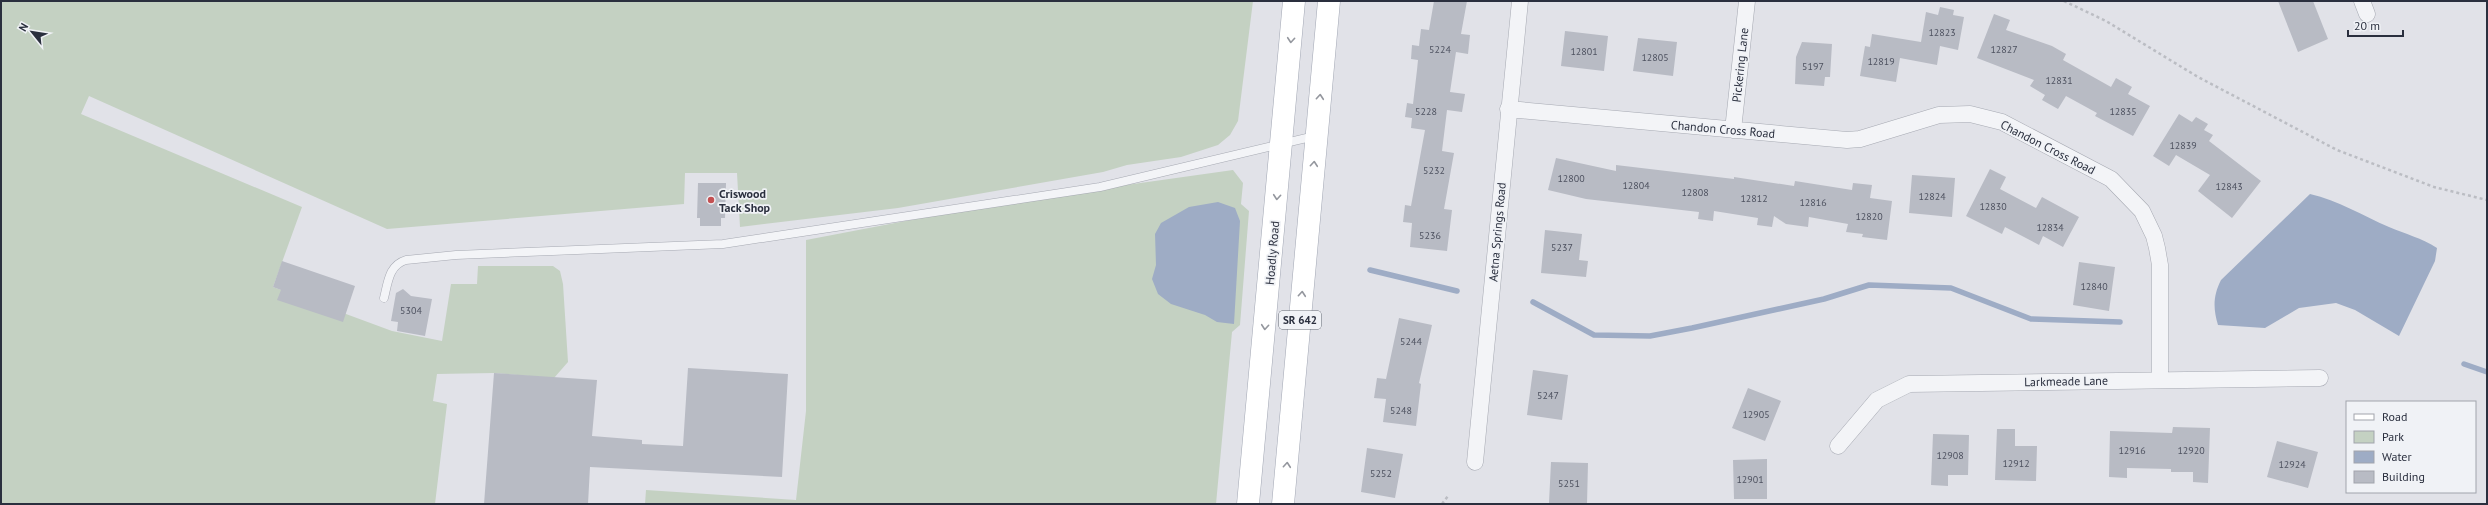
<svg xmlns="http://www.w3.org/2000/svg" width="2488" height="505" viewBox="0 0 2488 505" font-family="'PT Sans',sans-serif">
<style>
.green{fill:#c4d1c2}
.water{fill:#9eacc5}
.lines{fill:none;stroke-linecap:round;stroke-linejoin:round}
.stream{stroke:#9eacc5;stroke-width:5.5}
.building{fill:#b8bbc4}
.lane-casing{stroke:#a6a9b2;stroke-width:9}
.street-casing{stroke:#a6a9b2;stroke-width:17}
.primary-casing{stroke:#a1a6b3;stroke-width:23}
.path{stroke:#bbbdc3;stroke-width:2.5;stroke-dasharray:3 3;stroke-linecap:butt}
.lane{stroke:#f3f4f7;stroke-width:8}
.street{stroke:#f3f4f7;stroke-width:16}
.primary{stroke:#fff;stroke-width:22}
.oneway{stroke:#94979e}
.poi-dot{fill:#c35052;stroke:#f0f2f6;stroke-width:1.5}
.labels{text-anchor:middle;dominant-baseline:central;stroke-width:3.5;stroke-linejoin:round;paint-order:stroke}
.number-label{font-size:10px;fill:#4e5260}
.shield{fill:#f0f2f6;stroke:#656a75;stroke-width:1}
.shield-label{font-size:11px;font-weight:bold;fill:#2a2f3e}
.street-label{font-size:12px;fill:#2a2f3e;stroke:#f0f2f6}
.poi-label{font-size:12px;font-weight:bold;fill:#2a2f3e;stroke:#f0f2f6;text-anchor:start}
</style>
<rect width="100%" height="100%" fill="#e1e2e8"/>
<path class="green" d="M1 1H1253L1238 121 1230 135 1218 145 1181 157 1127 165 1103 172 898 208 740 227 737 173H685L684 204 387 229 89 96 81 114 302 207 273 287 392 331 442 341 451 284H477L478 266H553L560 271 563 284 568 362 554 378 494 373 437 374 433 401 447 404 435 504H1Z
M1233 170 1243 183 1241 204 1249 211 1240 325 1232 332 1216 504H645L646 490 796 500 806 411V240L1005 202Z"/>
<path class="water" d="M2310 194C2338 200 2363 216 2389 227 2405 234 2422 238 2437 248L2435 261 2399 336 2355 310 2336 303 2299 308 2265 328 2218 325C2213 308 2213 296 2221 280Z
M1218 202 1235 208 1240 221 1234 324 1217 322 1205 315 1171 304 1158 294 1152 279 1156 265 1155 234 1161 223 1189 207Z"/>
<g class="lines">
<path class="stream" d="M1370 270 1457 291
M1533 302 1594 335 1650 336 1692 328 1824 299 1869 285 1951 288 2031 319 2120 322
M2464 364 2487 372"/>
</g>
<path class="building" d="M1434 1H1467L1461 34 1470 35 1468 54 1456 52 1450 92 1465 94 1462 112 1447 110 1442 151 1454 153 1444 209 1452 210 1447 251 1410 247 1412 223 1403 222 1405 205 1411 206 1425 130 1411 128 1412 118 1405 117 1407 103 1413 104 1417 70 1418 60 1411 59 1412 45 1419 46 1421 29 1429 30Z
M2278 1H2313L2328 39 2298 52Z
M1940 7 1954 10 1953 15 1964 17 1958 50 1940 46 1937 65 1900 58 1896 82 1860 76 1865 46 1870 47 1872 34 1921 42 1926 12 1938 15Z
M1994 14 2010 20 2006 30 2052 46 2066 54 2063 60 2111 87 2116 78 2132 87 2128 94 2150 106 2133 136 2095 116 2097 113 2066 96 2058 109 2042 100 2045 95 2030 86 2034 80 1977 58Z
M1565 31 1608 36 1604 71 1561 66Z
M1638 38 1677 42 1673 76 1633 71Z
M1802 42 1832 44 1830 77H1825L1824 86 1795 84 1796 57Z
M2179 114 2192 122 2196 117 2208 124 2204 130 2213 135 2209 141 2261 181 2232 218 2198 191 2210 175 2176 155 2169 166 2153 156Z
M1556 158 1616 171V165L1734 179V177L1794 186 1795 181 1852 190 1853 183 1872 185 1870 198 1892 201 1887 240 1862 237 1863 234 1846 232 1848 224 1809 217 1808 227 1786 224 1774 216 1772 227 1757 225 1758 218 1714 211 1713 221 1698 219 1699 212 1586 199 1548 190Z
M1990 169 2006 177 2000 189 2036 208 2042 197 2079 217 2063 247 2043 236 2039 245 2005 227 2002 234 1966 216Z
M1912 175 1955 178 1952 217 1909 213Z
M698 183H726L725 218H721V226H700V218H697Z
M1545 230 1582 234 1579 260 1588 261 1586 277 1541 273Z
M282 261 355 286 343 322 277 300 281 290 273 287Z
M2079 262 2115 267 2109 311 2073 305Z
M403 289 411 296 432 299 425 336 397 331 398 322 391 321 396 293Z
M1399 318 1432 325 1419 383 1421 384 1416 426 1383 422 1386 399 1374 398 1377 378 1386 379Z
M688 368 788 374 782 477 590 467 588 504H484L494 373 597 380 592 436 642 440V444L683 446Z
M1533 370 1568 375 1562 420 1527 415Z
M1748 388 1781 401 1765 441 1732 428Z
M2173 427 2210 428 2208 483 2193 482V472H2171V469L2127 468V478L2109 477 2110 431 2172 433Z
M1997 429H2015V446H2037L2036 481 1995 480Z
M1933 434 1969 435 1968 475H1948V486L1931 485Z
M2277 441 2318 452 2308 488 2267 477Z
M1367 448 1403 454 1395 498 1361 492Z
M1767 459V499H1734L1733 460Z
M1551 462 1588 463 1587 504 1549 503Z"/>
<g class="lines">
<defs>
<path id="lane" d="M384 298C388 282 389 265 406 260L456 255 723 244 1100 187 1315 136"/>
<path id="street" d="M2362 1 2367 14
M1508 109 1847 140 1860 139 1939 115 1970 114 2002 122 2111 179 2142 211 2154 236 2157 248 2160 265V380
M1733 130 1747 1
M1838 446 1877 400 1909 384 2320 378
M1475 462 1520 1"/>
<path id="primary" d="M1248 504 1294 1
M1283 504 1329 1"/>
</defs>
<use href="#lane" class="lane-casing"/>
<use href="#street" class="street-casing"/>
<use href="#primary" class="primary-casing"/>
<path class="path" d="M2064 1 2106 21 2198 77 2337 150 2434 187 2487 200
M1442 504 1448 496"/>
<use href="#lane" class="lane"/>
<use href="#street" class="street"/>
<use href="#primary" class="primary"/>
</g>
<defs><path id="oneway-chevron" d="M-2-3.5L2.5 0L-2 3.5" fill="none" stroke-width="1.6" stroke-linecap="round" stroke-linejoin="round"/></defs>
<g class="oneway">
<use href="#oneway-chevron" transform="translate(1291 40) rotate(95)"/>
<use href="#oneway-chevron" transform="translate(1320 97) rotate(-85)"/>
<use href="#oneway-chevron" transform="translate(1314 164) rotate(-85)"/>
<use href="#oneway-chevron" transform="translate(1277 197) rotate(95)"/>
<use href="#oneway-chevron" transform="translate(1302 294) rotate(-85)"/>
<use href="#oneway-chevron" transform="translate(1265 327) rotate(95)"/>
<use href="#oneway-chevron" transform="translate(1287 465) rotate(-85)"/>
</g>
<circle class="poi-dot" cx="711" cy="200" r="4"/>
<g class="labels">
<g class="number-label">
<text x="1942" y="32">12823</text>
<text x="1440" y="49">5224</text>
<text x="2004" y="49">12827</text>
<text x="1584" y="51">12801</text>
<text x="1655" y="57">12805</text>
<text x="1881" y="61">12819</text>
<text x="1813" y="66">5197</text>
<text x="2059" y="80">12831</text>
<text x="1426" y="111">5228</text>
<text x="2123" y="111">12835</text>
<text x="2183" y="145">12839</text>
<text x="1434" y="170">5232</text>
<text x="1571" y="178">12800</text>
<text x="1636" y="185">12804</text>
<text x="2229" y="186">12843</text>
<text x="1695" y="192">12808</text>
<text x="1932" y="196">12824</text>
<text x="1754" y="198">12812</text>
<text x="1813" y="202">12816</text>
<text x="1993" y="206">12830</text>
<text x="1869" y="216">12820</text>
<text x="2050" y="227">12834</text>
<text x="1430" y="235">5236</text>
<text x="1562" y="247">5237</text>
<text x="2094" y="286">12840</text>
<text x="411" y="310">5304</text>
<text x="1411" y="341">5244</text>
<text x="1548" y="395">5247</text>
<text x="1401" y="410">5248</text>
<text x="1756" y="414">12905</text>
<text x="2132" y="450">12916</text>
<text x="2191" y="450">12920</text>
<text x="1950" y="455">12908</text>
<text x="2016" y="463">12912</text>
<text x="2292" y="464">12924</text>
<text x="1381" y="473">5252</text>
<text x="1750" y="479">12901</text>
<text x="1569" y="483">5251</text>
</g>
<rect class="shield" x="1279" y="311" width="42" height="18" rx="3"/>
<g class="shield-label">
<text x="1300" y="320">SR 642</text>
</g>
<g class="street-label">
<text transform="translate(1740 65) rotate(-84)">Pickering Lane</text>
<text transform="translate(1723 129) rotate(5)">Chandon Cross Road</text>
<text transform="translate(2048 147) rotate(27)">Chandon Cross Road</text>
<text transform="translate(1497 232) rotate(-85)">Aetna Springs Road</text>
<text transform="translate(1272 253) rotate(-85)">Hoadly Road</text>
<text transform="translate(2066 381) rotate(-1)">Larkmeade Lane</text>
</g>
<g class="poi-label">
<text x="719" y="193">Criswood<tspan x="719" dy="14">Tack Shop</tspan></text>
</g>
</g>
<rect width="2488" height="505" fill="none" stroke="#2a2f3e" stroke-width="4"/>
<rect x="2346" y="401" width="130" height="92" fill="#f0f2f6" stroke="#a1a4ac"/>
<rect x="2354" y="414" width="20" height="6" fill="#ffffff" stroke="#a1a4ac"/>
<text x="2382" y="421" font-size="12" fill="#2a2f3e">Road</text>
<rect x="2354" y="431" width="20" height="12" fill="#c4d1c2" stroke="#a1a4ac"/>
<text x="2382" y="441" font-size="12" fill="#2a2f3e">Park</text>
<rect x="2354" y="451" width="20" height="12" fill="#9eacc5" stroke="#a1a4ac"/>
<text x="2382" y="461" font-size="12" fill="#2a2f3e">Water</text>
<rect x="2354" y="471" width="20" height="12" fill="#b8bbc4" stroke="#a1a4ac"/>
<text x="2382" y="481" font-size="12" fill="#2a2f3e">Building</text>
<g transform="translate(32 32) rotate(300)" stroke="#f0f2f6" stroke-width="3" paint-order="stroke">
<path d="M0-3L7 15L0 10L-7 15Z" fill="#2a2f3e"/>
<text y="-6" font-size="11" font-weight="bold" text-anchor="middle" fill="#2a2f3e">N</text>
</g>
<path d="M2348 30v6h55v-6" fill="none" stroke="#2a2f3e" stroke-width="2"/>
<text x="2354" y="30" font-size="12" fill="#2a2f3e" stroke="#f0f2f6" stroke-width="3" paint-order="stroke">20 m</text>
</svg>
